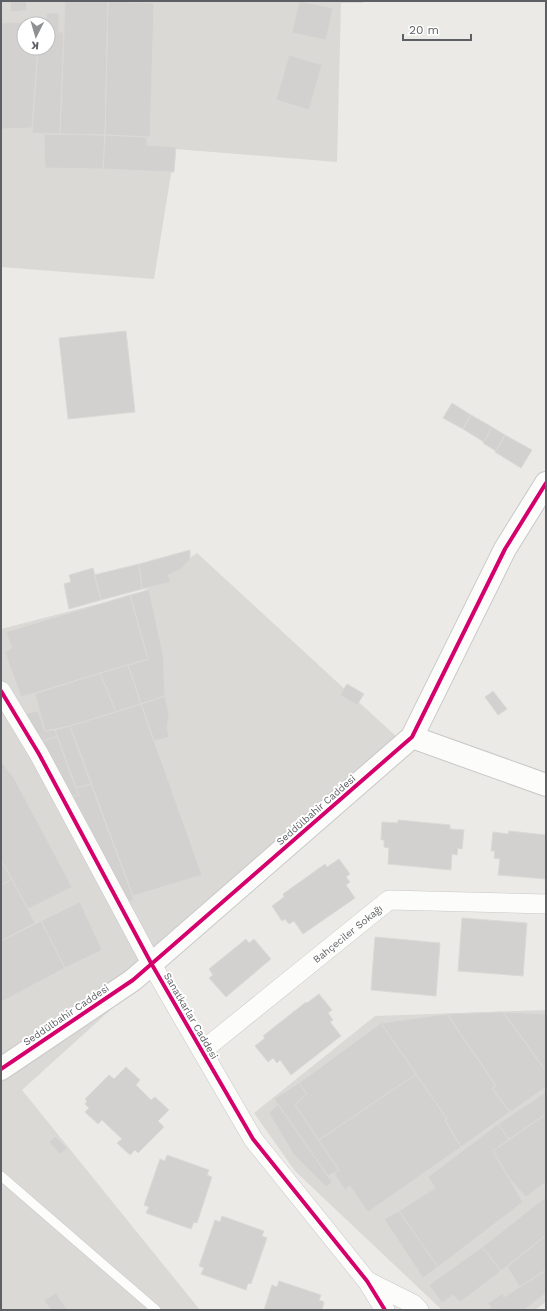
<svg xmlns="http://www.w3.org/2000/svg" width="547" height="1311" viewBox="0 0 547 1311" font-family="'Work Sans',sans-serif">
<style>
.industrial{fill:#dbd9d6;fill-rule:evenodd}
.building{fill:#d2d1cf;stroke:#dad9d6}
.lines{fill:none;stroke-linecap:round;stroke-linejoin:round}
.service-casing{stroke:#c8c8c8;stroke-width:10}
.minor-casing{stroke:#c8c8c8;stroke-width:20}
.tertiary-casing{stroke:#c8c8c8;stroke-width:24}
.service{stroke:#fcfcfb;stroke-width:9}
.minor{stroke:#fcfcfb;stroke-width:19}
.tertiary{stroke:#fcfcfb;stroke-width:22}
.cycleway-casing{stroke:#fff;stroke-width:6}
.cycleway{stroke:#d6006c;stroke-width:4}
.labels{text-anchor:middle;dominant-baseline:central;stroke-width:4;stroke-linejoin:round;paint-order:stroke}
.street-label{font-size:10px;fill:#5c5f63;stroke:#fff}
</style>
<rect width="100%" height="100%" fill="#ebeae6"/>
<path class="industrial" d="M1 1H363V3H341L337 162 175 149 154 279 1 267ZM24 24H48V48H24Z
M197 553 412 751 127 995 22 1090 200 1310H1V629L141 593Z
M546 1010V1302L535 1310H442L295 1171 254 1113 375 1016Z"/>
<path class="building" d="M10 1H26L27 10 11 12Z
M65 1H108L105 135 60 134Z
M108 1 154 3 150 137 105 135Z
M137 1H154V3L137 2Z
M299 1 333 8 326 40 292 33Z
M46 13H59V32H64L60 134 32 133 38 48H48Z
M40 22V24H24V48H38L32 128 1 129V23Z
M289 55 322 65 309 110 276 100Z
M44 134 105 135 103 169 45 168Z
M105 135 147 137V145L176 147 174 172 103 169Z
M126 331 135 412 68 419 59 338Z
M452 403 471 415 463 429 443 418Z
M471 415 492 427 484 442 463 429Z
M492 427 505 435 496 451 483 443Z
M505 435 532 450 521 468 495 452Z
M190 550V559L181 569 168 575 171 582 142 589 139 564Z
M139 564 142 589 101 600 94 575Z
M93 568 101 600 69 609 64 584 71 582 69 575Z
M149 590 163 654 165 696 141 704 128 665 148 659 130 595Z
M130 595 148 659 21 697 5 652 12 648 6 632Z
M128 665 141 704 116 712 100 673Z
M100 673 116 712 70 726 45 731 35 694Z
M347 684 364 694 357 705 340 695Z
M493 691 507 709 498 715 485 697Z
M165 696 169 715 167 727 169 737 154 741 141 704Z
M141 704 202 875 133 896 70 726Z
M38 711 45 731 55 730 57 736 35 744 18 715Z
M70 726 91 784 76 788 55 730Z
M57 736 76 788 79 795 67 797 35 744Z
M1 761 14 778 72 887 28 909 1 860Z
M91 784 134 900 127 902 67 797 79 795 76 788Z
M398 820 450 825V829L464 830 462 849 458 848 457 855 452 854 451 870 388 864 389 848 384 847V840H381L382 822 398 823Z
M509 831 546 835V879L498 875 500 859 494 858 495 851H491L493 832 508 834Z
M339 859 350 874 346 877 350 882 346 885 355 898 303 934 294 921 289 924 285 919 282 921 272 906 284 897 283 894 325 864 327 867Z
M1 860 12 879 1 885Z
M12 879 35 923 1 941V885Z
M80 902 102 950 65 968 41 921Z
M462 918 527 923 523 976 458 971Z
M41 921 65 968 1 1002V941Z
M375 937 440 943 436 996 371 990Z
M246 939 249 943 254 939 271 959 226 997 209 978 213 975 209 969Z
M319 994 332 1010 328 1013 333 1020 330 1022 341 1036 291 1075 280 1060 277 1063 273 1058 268 1062 255 1046 265 1038 263 1036 306 1002 307 1003Z
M503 1012 546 1071V1087L510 1112 492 1088 496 1086 447 1014Z
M503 1012 546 1014V1071Z
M447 1014 496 1086 492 1088 510 1112 461 1147 445 1120 447 1119 381 1023Z
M381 1023 416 1074 319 1140 295 1105 307 1094 299 1083Z
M126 1067 140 1080 136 1085 151 1100 155 1097 169 1110 158 1121 164 1127 138 1153 135 1150 130 1155 117 1143 122 1139 102 1120 98 1124 85 1112 89 1108 85 1104 87 1101 85 1099 109 1075 114 1079Z
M416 1074 447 1119 445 1120 461 1147 368 1212 350 1186 345 1190 334 1173 339 1170 319 1140Z
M299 1083 307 1094 295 1105 339 1170 328 1176 274 1099Z
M546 1092V1114L509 1139 498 1124Z
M278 1104 332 1182 326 1187 294 1155 269 1113Z
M546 1114V1182L526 1197 509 1178 493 1151Z
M498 1124 509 1139 493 1151 523 1202 438 1267 399 1211 435 1188 428 1177Z
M55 1136 67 1148 60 1154 49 1142Z
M167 1155 209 1170 207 1175 212 1177 197 1223 194 1222 191 1229 146 1213 149 1207 144 1205 160 1159 165 1161Z
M546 1197V1235L501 1271 482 1247Z
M399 1211 438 1267 423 1278 384 1219Z
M222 1216 264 1231 262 1236 267 1238 251 1284 248 1283 246 1290 201 1274 204 1268 199 1266 215 1220 220 1222Z
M546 1235V1270L520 1287 507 1267Z
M482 1247 501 1271 460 1302 453 1295 442 1303 429 1285Z
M546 1270V1293L524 1310H487L491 1308 488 1303 503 1293 504 1297Z
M279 1281 321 1295 319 1300 324 1302 322 1310H264L272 1285 277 1287Z
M56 1293 68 1310H51L44 1300Z"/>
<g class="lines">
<defs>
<path id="service" d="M1 1176 156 1310"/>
<g id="minor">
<path d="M1 691 39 754 151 963 253 1139 367 1281 385 1310"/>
<path id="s1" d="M202 1051 389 900 546 904"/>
<path d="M367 1281 413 1304 419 1310"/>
</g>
<path id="tertiary" d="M412 737 546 785
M1 1069 133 980 412 737 505 549 546 483"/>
</defs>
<use href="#service" class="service-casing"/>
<use href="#minor" class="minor-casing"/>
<use href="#tertiary" class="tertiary-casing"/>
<use href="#service" class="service"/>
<use href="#minor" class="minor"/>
<use href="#tertiary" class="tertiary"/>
<defs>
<path id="cycleway" d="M1 691 39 754 151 963 253 1139 367 1281 385 1310
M1 1069 133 980 412 737 505 549 546 483"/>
</defs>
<use href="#cycleway" class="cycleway-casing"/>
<use href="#cycleway" class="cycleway"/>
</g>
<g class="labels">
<g class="street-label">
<text transform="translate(316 810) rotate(-41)">Seddülbahir Caddesi</text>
<text stroke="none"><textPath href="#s1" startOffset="187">Bahçeciler Sokağı</textPath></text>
<text transform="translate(66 1015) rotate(-34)">Seddülbahir Caddesi</text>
<text transform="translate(191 1016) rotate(60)">Sanatkarlar Caddesi</text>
</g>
</g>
<rect width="547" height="1311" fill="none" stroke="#5c5f63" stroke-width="4"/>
<g transform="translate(36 36) rotate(185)"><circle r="19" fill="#ffffff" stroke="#bebfc1"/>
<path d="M0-3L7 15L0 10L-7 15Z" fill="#8e9091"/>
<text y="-6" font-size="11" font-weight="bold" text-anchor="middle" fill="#5c5f63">K</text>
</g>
<path d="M403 34v6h68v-6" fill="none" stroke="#5c5f63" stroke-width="2"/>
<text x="409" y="34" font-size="12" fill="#5c5f63" stroke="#ffffff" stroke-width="3" paint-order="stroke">20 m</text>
</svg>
